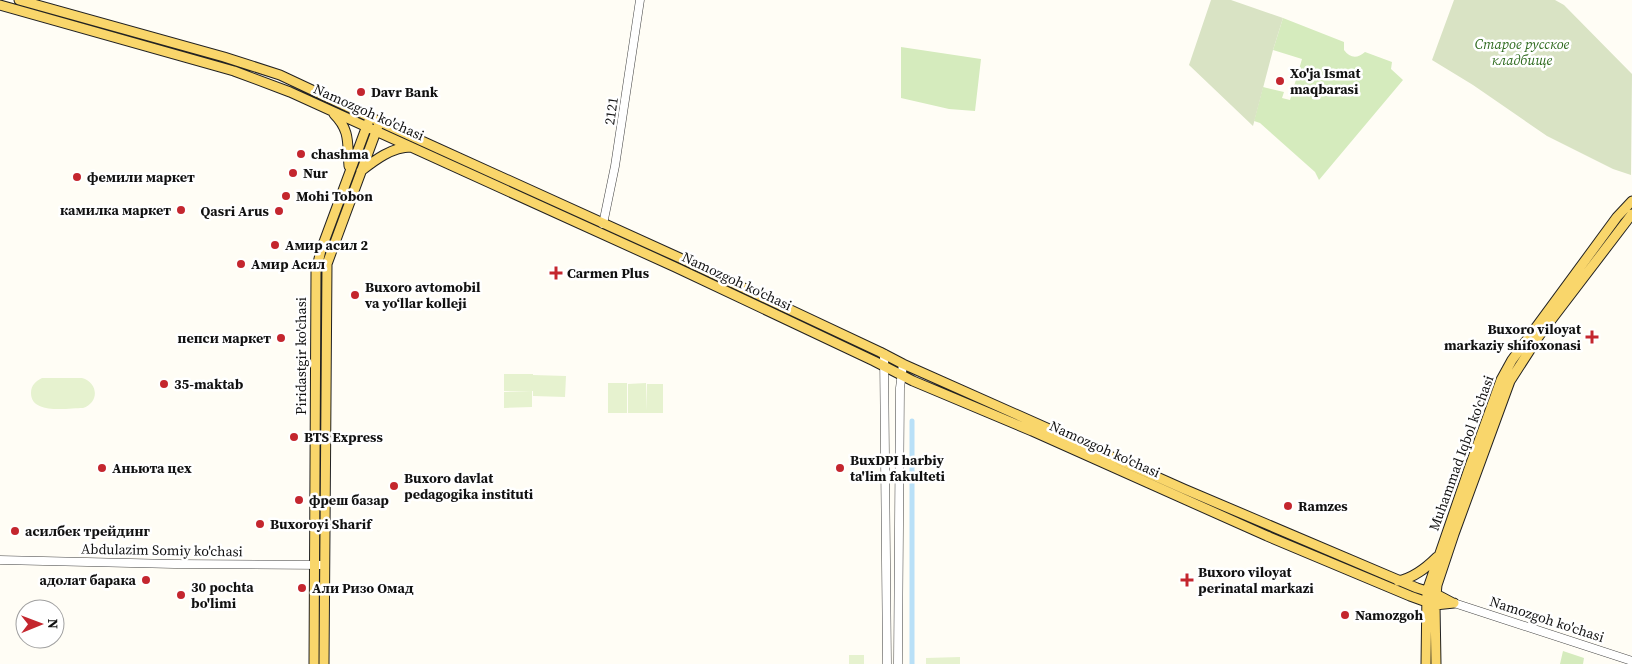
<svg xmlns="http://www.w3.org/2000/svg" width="1632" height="664" viewBox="0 0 1632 664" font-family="'Source Serif 4',serif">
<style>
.green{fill:#d5ebbd}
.cemetery{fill:#d9e3c4}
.pitch{fill:#e6f2cf}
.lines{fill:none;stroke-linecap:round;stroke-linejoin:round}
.canal{stroke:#b9e0f7;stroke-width:5}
.minor-casing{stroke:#444;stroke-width:9}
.major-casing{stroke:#222;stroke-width:11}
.minor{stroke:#fff;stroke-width:8}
.major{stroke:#f9d66b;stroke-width:9}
.poi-dot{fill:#c4262e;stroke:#fff;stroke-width:2}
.labels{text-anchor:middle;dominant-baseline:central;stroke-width:5;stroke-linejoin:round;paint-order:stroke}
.park-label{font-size:14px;font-style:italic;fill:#2f6b1f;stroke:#fff}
.poi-label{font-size:14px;font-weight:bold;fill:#111;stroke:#fff;text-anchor:start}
.street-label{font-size:14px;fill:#111;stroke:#fff}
</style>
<rect width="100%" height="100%" fill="#fffdf5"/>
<path class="green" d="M1283 18 1344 42V50C1350 58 1357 59 1365 52L1392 62 1391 69 1403 80 1319 180 1315 172 1260 123 1254 121 1263 87 1284 92 1282 98 1290 100 1302 59 1273 50Z
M901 47 981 59 975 111 949 109 901 98Z
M1563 651 1584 658 1583 664H1560Z"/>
<path class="cemetery" d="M1211 0H1231L1283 18 1273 50 1253 126 1189 65Z
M1454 0H1555L1564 5 1632 74 1631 175 1613 169 1547 136 1473 85 1432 60Z"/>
<path class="pitch" d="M504 374H533V379V375L566 376 565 397 533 396V391H504Z
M42 378H82C99 383 99 403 83 408 68 408 31 415 31 393 31 385 36 381 42 378Z
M608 383H627V413H608Z
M646 383 647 411V384H663V413H628V384Z
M532 391V407L504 408V392Z
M849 655H864V664H849Z
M960 657V664H926V658Z"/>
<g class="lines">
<path class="canal" d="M912 421V664"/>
<defs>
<path id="minor" d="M603 224 615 166 640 0
M884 354 887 664
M0 560 174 564 324 565
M1454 603 1632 661
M898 664 900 388 903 364"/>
<path id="major" d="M19 0 224 57 280 75 391 127 680 258 880 352 903 364 1184 489 1417 588 1436 594 1453 603
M0 5 234 71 290 92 675 267 874 361 913 381 1032 431 1267 536 1410 596 1435 605 1454 603
M334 114C351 131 347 144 349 166
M361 171C375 160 392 147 411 147
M1398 581C1414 578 1426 568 1437 557
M314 664 316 272 321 250 368 123
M324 664 327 264 378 126
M1426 664 1427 591 1470 466 1501 380 1512 360 1617 217 1632 201
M1436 664 1435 605 1437 585 1454 534 1510 381 1539 336 1632 214"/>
</defs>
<use href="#minor" class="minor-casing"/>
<use href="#major" class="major-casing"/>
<use href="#minor" class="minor"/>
<use href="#major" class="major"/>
</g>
<g class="poi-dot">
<circle cx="1280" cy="81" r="5"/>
<circle cx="361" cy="92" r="5"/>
<circle cx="301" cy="154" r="5"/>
<circle cx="293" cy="173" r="5"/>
<circle cx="77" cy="177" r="5"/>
<circle cx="286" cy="196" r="5"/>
<circle cx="181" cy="210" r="5"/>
<circle cx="279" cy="211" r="5"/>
<circle cx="275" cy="245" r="5"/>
<circle cx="241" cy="264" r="5"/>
<path d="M553.5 265.5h5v5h5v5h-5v5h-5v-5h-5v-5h5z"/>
<circle cx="355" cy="295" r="5"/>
<path d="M1589.5 329.5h5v5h5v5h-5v5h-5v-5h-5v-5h5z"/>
<circle cx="281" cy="338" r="5"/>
<circle cx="164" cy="384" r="5"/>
<circle cx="294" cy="437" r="5"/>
<circle cx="102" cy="468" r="5"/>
<circle cx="840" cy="468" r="5"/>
<circle cx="394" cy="486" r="5"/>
<circle cx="299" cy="500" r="5"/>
<circle cx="1288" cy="506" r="5"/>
<circle cx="260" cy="524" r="5"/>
<circle cx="15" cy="531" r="5"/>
<circle cx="146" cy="580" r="5"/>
<path d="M1184.5 572.5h5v5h5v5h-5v5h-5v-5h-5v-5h5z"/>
<circle cx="302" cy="588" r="5"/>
<circle cx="181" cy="595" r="5"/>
<circle cx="1345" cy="615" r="5"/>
</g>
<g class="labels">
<g class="park-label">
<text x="1522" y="44">Старое русское<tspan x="1522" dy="16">кладбище</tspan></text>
</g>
<g class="poi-label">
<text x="1290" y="73">Xo'ja Ismat<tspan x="1290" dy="16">maqbarasi</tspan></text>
<text x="371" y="92">Davr Bank</text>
<text x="311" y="154">chashma</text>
<text x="303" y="173">Nur</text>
<text x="87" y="177">фемили маркет</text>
<text x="296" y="196">Mohi Tobon</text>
<text x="171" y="210" text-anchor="end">камилка маркет</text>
<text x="269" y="211" text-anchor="end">Qasri Arus</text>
<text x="285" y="245">Амир асил 2</text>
<text x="251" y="264">Амир Асил</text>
<text x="567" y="273">Carmen Plus</text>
<text x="365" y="287">Buxoro avtomobil<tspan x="365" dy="16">va yo‘llar kolleji</tspan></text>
<text x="1581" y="329" text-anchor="end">Buxoro viloyat<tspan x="1581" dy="16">markaziy shifoxonasi</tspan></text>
<text x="271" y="338" text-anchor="end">пепси маркет</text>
<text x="174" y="384">35-maktab</text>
<text x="304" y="437">BTS Express</text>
<text x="850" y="460">BuxDPI harbiy<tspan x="850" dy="16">ta'lim fakulteti</tspan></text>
<text x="112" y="468">Аньюта цех</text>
<text x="404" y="478">Buxoro davlat<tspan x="404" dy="16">pedagogika instituti</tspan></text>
<text x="309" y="500">фреш базар</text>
<text x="1298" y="506">Ramzes</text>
<text x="270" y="524">Buxoroyi Sharif</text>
<text x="25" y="531">асилбек трейдинг</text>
<text x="1198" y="572">Buxoro viloyat<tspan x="1198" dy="16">perinatal markazi</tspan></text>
<text x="136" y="580" text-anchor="end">адолат барака</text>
<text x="191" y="587">30 pochta<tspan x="191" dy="16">bo'limi</tspan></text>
<text x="312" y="588">Али Ризо Омад</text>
<text x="1355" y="615">Namozgoh</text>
</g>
<g class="street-label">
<text transform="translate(611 111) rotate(-82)">2121</text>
<text transform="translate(369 112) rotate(24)">Namozgoh ko'chasi</text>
<text transform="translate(737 281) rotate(25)">Namozgoh ko'chasi</text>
<text transform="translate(301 356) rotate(-90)">Piridastgir ko'chasi</text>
<text transform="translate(1105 449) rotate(24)">Namozgoh ko'chasi</text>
<text transform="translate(1461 453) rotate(-70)">Muhammad Iqbol ko'chasi</text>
<text transform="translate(162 550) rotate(1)">Abdulazim Somiy ko'chasi</text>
<text transform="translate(1547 619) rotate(18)">Namozgoh ko'chasi</text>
</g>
</g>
<g transform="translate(40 624) rotate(89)"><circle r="24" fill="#ffffff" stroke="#a0a0a0"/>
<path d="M0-4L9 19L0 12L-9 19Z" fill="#c4262e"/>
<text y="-8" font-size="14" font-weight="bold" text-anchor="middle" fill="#111111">N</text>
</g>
</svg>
